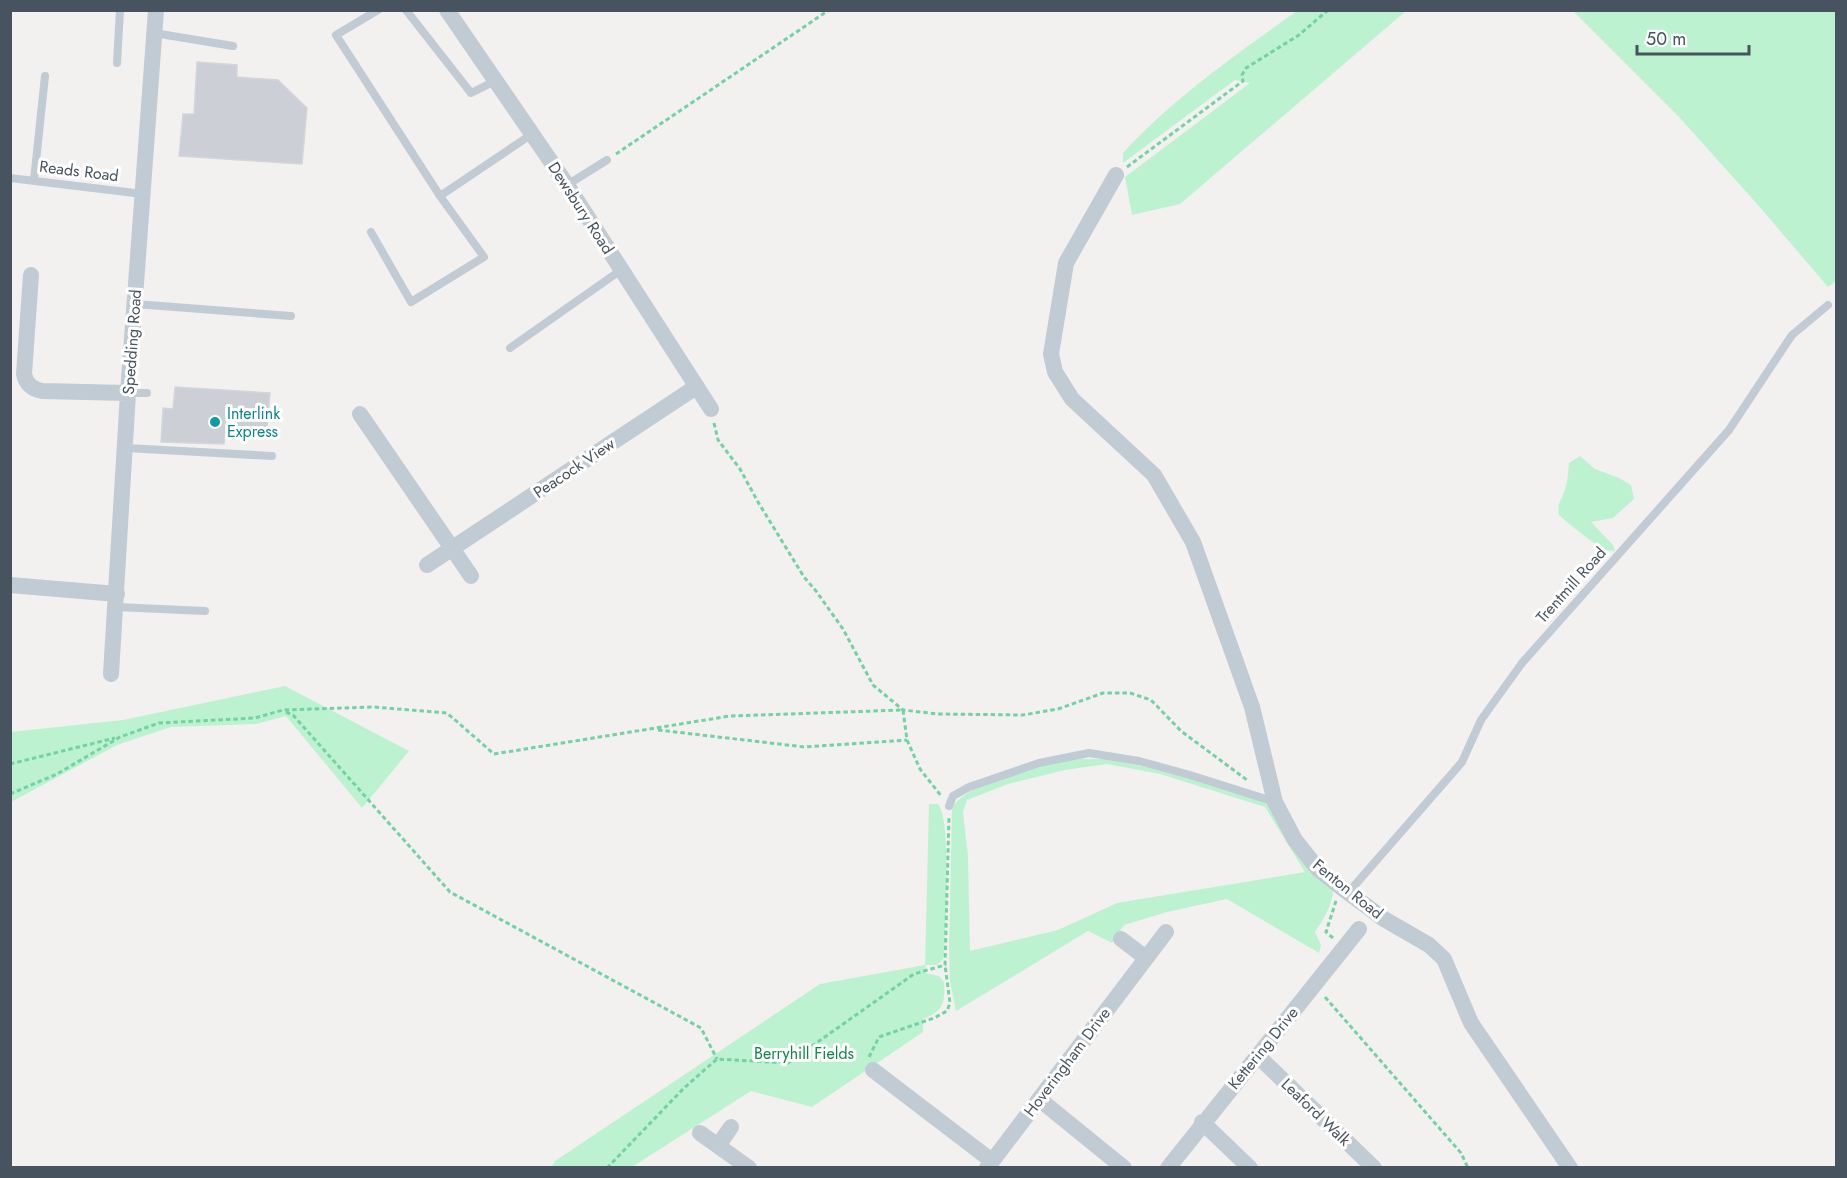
<svg xmlns="http://www.w3.org/2000/svg" width="1847" height="1178" viewBox="0 0 1847 1178" font-family="Jost,sans-serif">
<style>
.green{fill:#bdf2d1;fill-rule:evenodd}
.building{fill:#cccfd5;stroke:#d4d6dc;stroke-width:1.5}
.lines{fill:none;stroke-linecap:round;stroke-linejoin:round}
.path{stroke:#73d2a2;stroke-width:3;stroke-dasharray:4.5 3;stroke-linecap:butt}
.service{stroke:#c0cbd3;stroke-width:8}
.minor{stroke:#c0cbd3;stroke-width:16}
.culture-dot{fill:#0f9aa8;stroke:#fff;stroke-width:2}
.labels{text-anchor:middle;dominant-baseline:central;stroke-width:6;stroke-linejoin:round;paint-order:stroke}
.street-label{font-size:16px;fill:#47545f;stroke:#fff}
.culture-label{font-size:16px;fill:#0d838f;stroke:#fff;text-anchor:start}
.park-label{font-size:16px;fill:#13854b;stroke:#fff}
</style>
<rect width="100%" height="100%" fill="#f3f0f0"/>
<path class="green" d="M1298 10 1406 11 1180 204 1132 215 1125 177 1250 83 1235 80 1123 163V153C1173 98 1237 54 1298 10Z
M1573 11H1836V281L1828 287 1758 205 1679 117Z
M1580 456 1595 469 1619 478 1631 485 1634 499 1613 518 1591 522 1613 545 1615 551 1603 550 1573 527 1559 515C1557 501 1561 503 1564 492 1568 482 1568 473 1569 463Z
M285 686 409 751 362 808 286 716 256 724 171 727 117 745 11 802V732L123 720Z
M1080 759H1107L1167 771 1270 804 1333 887C1334 902 1324 919 1315 932L1321 945 1319 953 1227 899 1167 912 1124 925 1112 943 1088 931 956 1011 950 981 949 950 952 807C977 776 1041 765 1080 759ZM1107 764 1160 774 1265 807 1305 872 1117 903 1058 930 970 951 968 856 963 812 967 800 1008 784 1065 770Z
M929 804H938C952 819 945 928 944 954L943 959 937 965H926L925 973 939 976 944 982C945 1002 944 1011 923 1019V1032L812 1107 751 1091 632 1167 551 1168 555 1161 820 984 925 965Z"/>
<path class="building" d="M197 62 237 65V77L278 80 307 108 302 164 179 156 183 114H194Z
M175 387 270 393 266 438 225 435 224 444 161 442 163 408 173 409Z"/>
<g class="lines">
<path class="path" d="M616 154 829 10
M1127 167 1243 81 1242 75 1246 68 1299 35 1328 10
M714 423 718 440 740 469 758 502 804 577 816 591 843 629 873 685 903 710 938 714 1023 715 1058 709 1103 693H1130L1151 700 1181 731 1247 780
M286 712 293 715 450 892 701 1028 717 1059
M658 730 805 747 907 740
M10 764 115 738
M10 794 57 774 120 737 159 723 255 718 283 710 374 707 447 713 494 754 730 716 903 710 907 740 920 769 942 797
M1333 938 1326 932 1336 901
M1325 997 1461 1153 1468 1168
M869 1057 879 1037 934 1018 947 1011 950 1003 945 965
M607 1168 684 1088 717 1059 788 1063 914 974 945 965 949 816"/>
<path class="service" d="M378 10 336 35 440 196
M406 10 471 93 495 81
M154 33 233 46
M117 63 120 10
M10 178 143 194
M34 180 45 76
M567 185 607 160
M371 232 411 302 484 257 440 196 532 134
M135 304 291 316
M510 348 621 270
M128 393H147
M126 448 272 456
M116 607 205 611
M949 806 953 796 969 787 1039 763 1089 753 1139 761 1190 775 1275 802
M1348 893 1462 762 1481 720 1522 663 1729 430 1792 335 1828 305"/>
<path class="minor" d="M447 10 567 185 711 409
M1116 175 1066 263 1051 354 1055 372 1072 399 1154 475 1193 542 1252 707 1275 802 1295 840 1318 869 1342 888 1384 919 1429 945 1444 959 1471 1023 1570 1168
M31 275 24 374C26 384 32 389 42 391L128 393
M360 414 471 576
M427 565 696 387
M10 585 117 594
M111 674 128 393 156 10
M1121 939 1146 958
M1258 1056 1374 1168
M873 1070 992 1161
M1039 1099 1124 1168
M1202 1122 1250 1168
M700 1133 749 1168
M718 1146 731 1127
M987 1168 1166 932
M1168 1168 1359 929"/>
</g>
<circle class="culture-dot" cx="215" cy="422" r="6"/>
<g class="labels">
<g class="street-label">
<text transform="translate(79 171) rotate(7)">Reads Road</text>
<text transform="translate(581 208) rotate(57)">Dewsbury Road</text>
<text transform="translate(132 342) rotate(-86)">Spedding Road</text>
<text transform="translate(574 468) rotate(-34)">Peacock View</text>
<text transform="translate(1571 585) rotate(-48)">Trentmill Road</text>
<text transform="translate(1348 889) rotate(39)">Fenton Road</text>
<text transform="translate(1263 1048) rotate(-51)">Kettering Drive</text>
<text transform="translate(1067 1062) rotate(-53)">Hoveringham Drive</text>
<text transform="translate(1316 1112) rotate(44)">Leaford Walk</text>
</g>
<g class="culture-label">
<text x="227" y="413">Interlink<tspan x="227" dy="18">Express</tspan></text>
</g>
<g class="park-label">
<text x="804" y="1053">Berryhill Fields</text>
</g>
</g>
<rect width="1847" height="1178" fill="none" stroke="#47545f" stroke-width="24"/>
<path d="M1637 45v9h112v-9" fill="none" stroke="#47545f" stroke-width="3"/>
<text x="1646" y="45" font-size="18" fill="#47545f" stroke="#ffffff" stroke-width="4.5" paint-order="stroke">50 m</text>
</svg>
